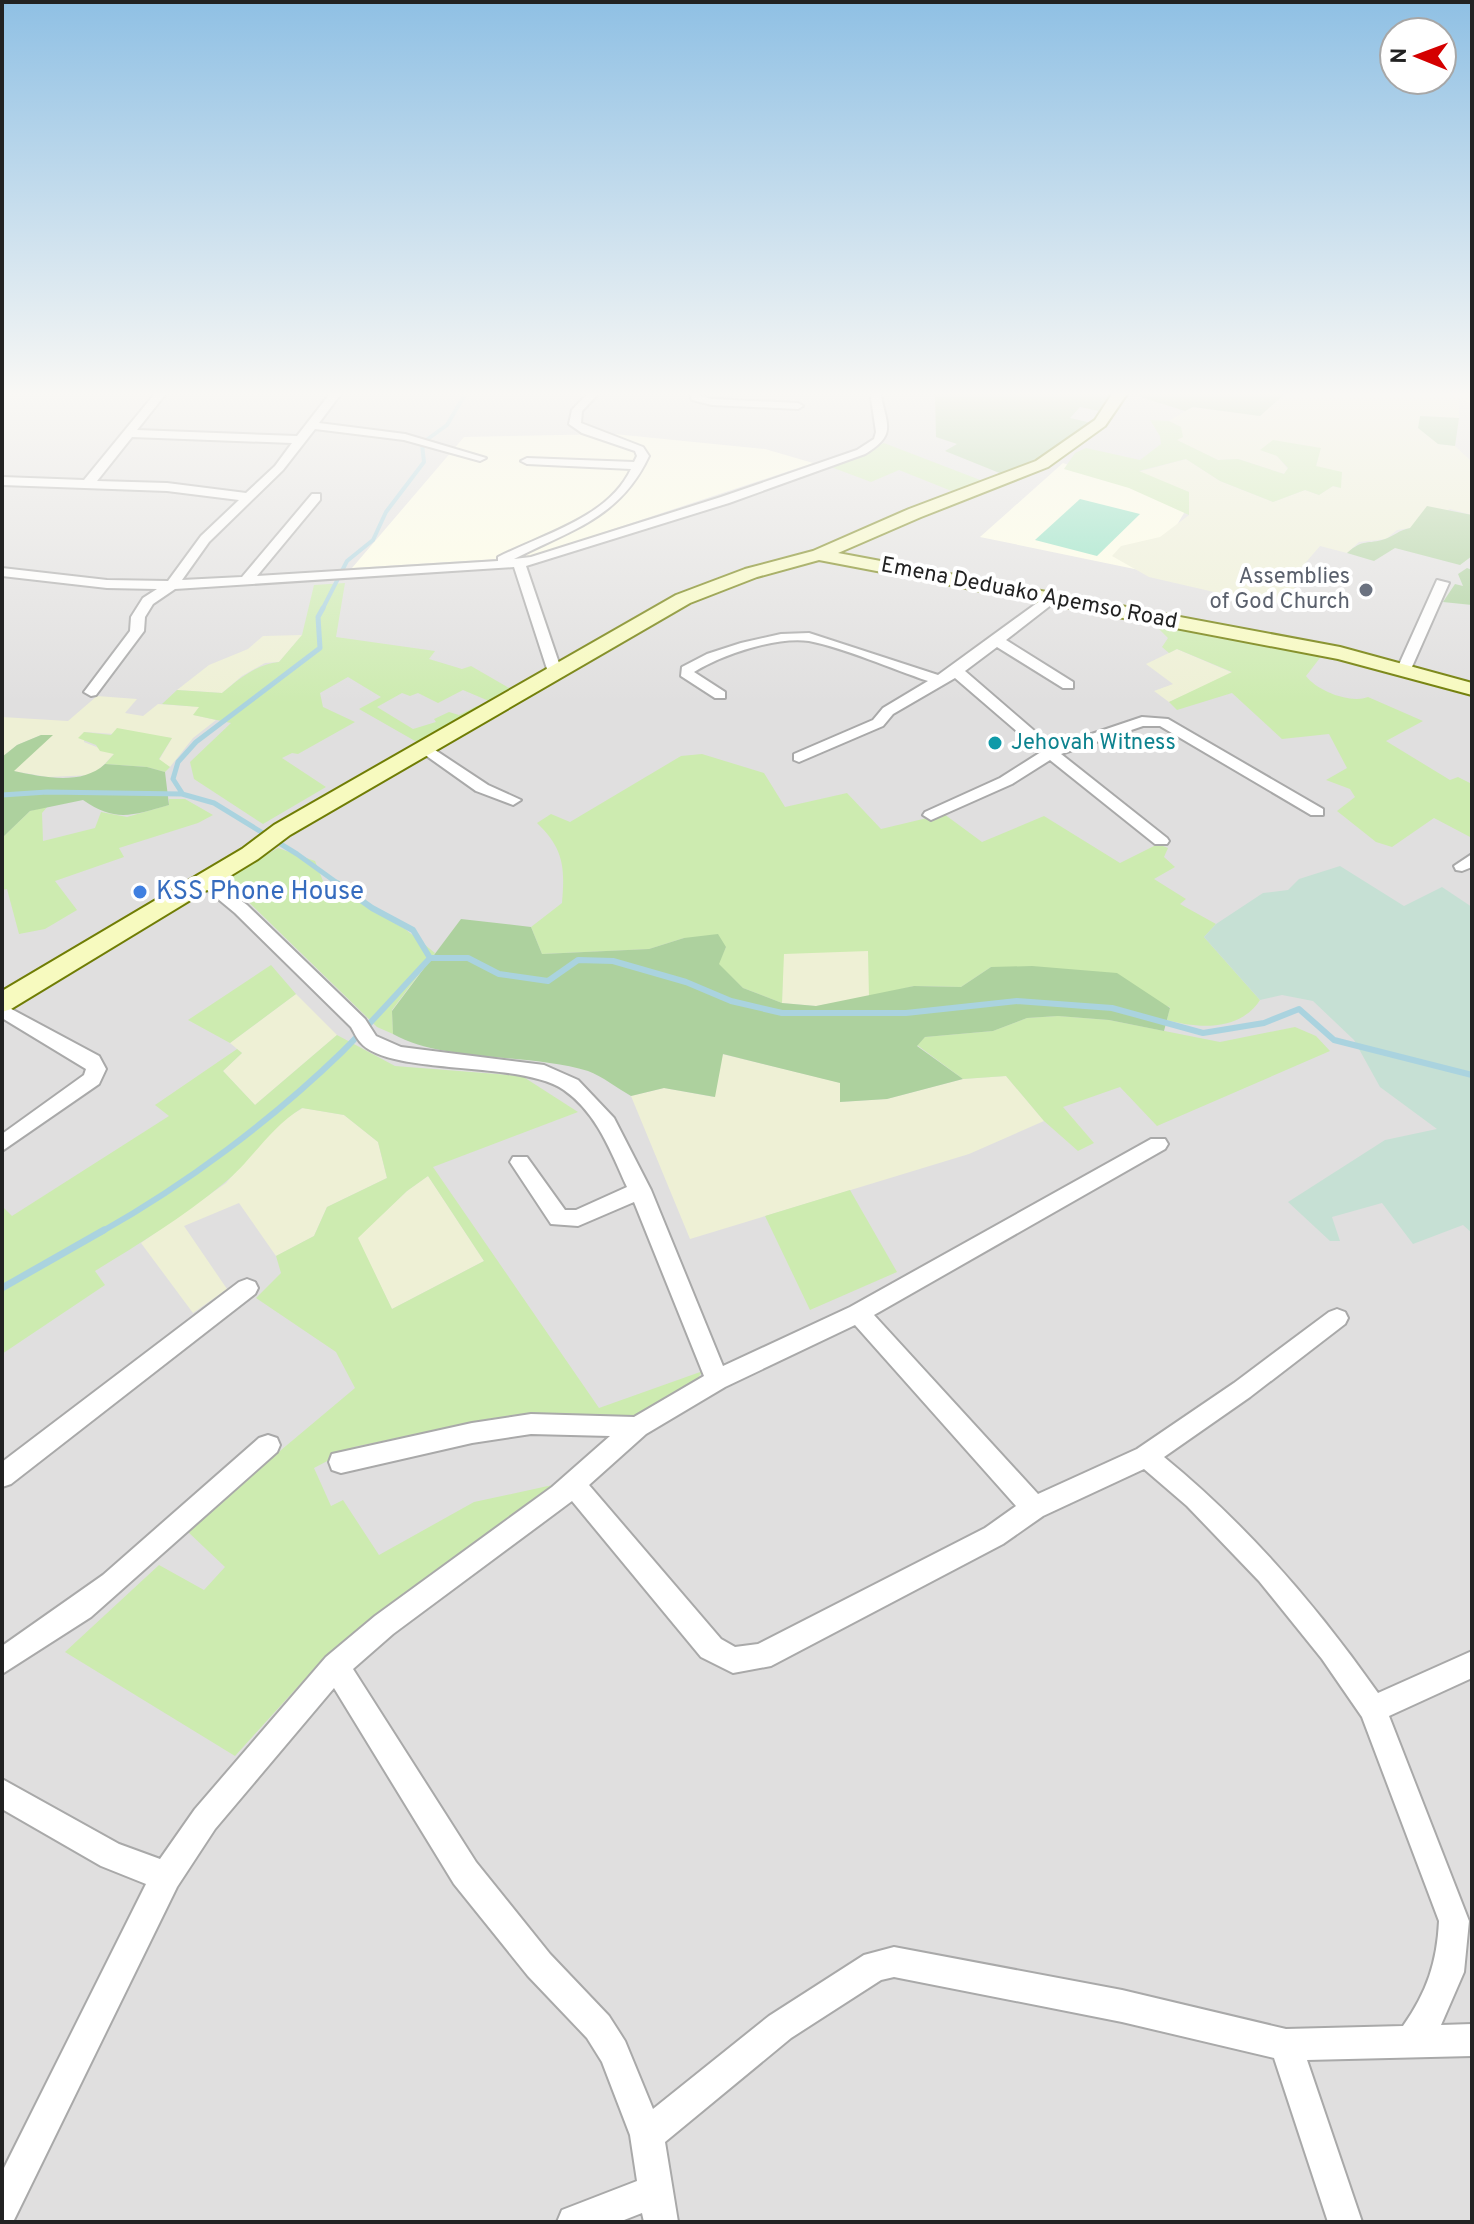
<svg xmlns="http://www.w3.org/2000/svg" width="1474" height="2224" viewBox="0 0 1474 2224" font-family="Overpass,sans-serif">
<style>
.residential{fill:#e0dfdf}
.education{fill:#ffffe5}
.farmland{fill:#eef0d5}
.grass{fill:#cdebb0;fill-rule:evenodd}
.forest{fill:#add19e}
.wetland{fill:#c6e0d4}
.pitch{fill:#88e0be}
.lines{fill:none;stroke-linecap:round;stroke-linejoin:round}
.stream-far3{stroke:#aad3df;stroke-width:4}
.stream-far2{stroke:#aad3df;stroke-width:5}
.stream-far1{stroke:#aad3df;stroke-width:6}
.stream{stroke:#aad3df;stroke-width:7}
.street-casing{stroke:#a9a9a9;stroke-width:4}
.secondary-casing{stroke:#707d05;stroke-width:4}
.street{fill:#fff;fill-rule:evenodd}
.secondary{fill:#f7fabf;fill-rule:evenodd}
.worship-dot{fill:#6b7280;stroke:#fff;stroke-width:3}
.culture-dot{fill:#0f9aa8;stroke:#fff;stroke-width:3}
.shop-dot{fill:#3f7fe0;stroke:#fff;stroke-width:3}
.labels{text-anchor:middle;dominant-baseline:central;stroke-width:8;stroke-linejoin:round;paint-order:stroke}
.far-worship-label{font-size:22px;fill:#5b616d;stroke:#fff;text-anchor:end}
.far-street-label{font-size:22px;fill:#222;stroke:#fff}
.far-culture-label{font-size:22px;fill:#0d838f;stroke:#fff;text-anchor:start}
.shop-label{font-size:26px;fill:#366cbe;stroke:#fff;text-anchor:start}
</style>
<rect width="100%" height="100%" fill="#f2efe9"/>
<path class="residential" d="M2 391H1472V2222H2Z"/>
<path class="education" d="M614 434 765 449 813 463 529 557 352 568 464 437Z
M1063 463 1187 508 1149 572 980 537Z"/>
<path class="farmland" d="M1322 391H1472V404L1459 399V418L1420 416 1438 444 1455 446 1470 460 1472 515 1450 509 1410 528 1397 530 1386 539 1359 542 1347 553 1320 546 1300 569 1289 605 1214 592 1149 577 1112 556 1121 546 1160 537 1189 515V492L1138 472 1186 459 1220 481 1273 502 1305 490 1319 495 1333 486 1340 488 1316 467 1320 448 1277 456 1288 469 1284 474 1238 459 1218 460 1176 440 1181 427 1169 421 1192 407 1260 416 1287 392 1313 394Z
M302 635 279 662 265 663 242 676 222 693 177 690 209 665 248 649 263 636Z
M1177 649 1233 673 1169 702 1154 691 1173 684 1146 664Z
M97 696 137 699 125 713 143 716 158 704 201 707 194 715 216 720 193 738 170 767 159 760 172 738 85 732 84 742 114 754 94 775 48 777 13 771 52 735H41L17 745 2 757V717L68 721Z
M803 951H869V997L816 1006 782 1003 783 954Z
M296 994 337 1035 255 1105 223 1071 242 1053 230 1043Z
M722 1054 841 1083 840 1102 887 1099 963 1079 1006 1076 1044 1121 969 1154 690 1239 631 1096 664 1088 714 1097Z
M303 1108 344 1115 378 1142 387 1178 327 1207 314 1236 276 1256 239 1203 184 1226 227 1289 193 1313 141 1243 226 1183 279 1122Z
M428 1176 484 1261 392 1309 357 1238 407 1191Z"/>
<path class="grass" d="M1150 420 1169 421 1181 427 1183 437 1177 440 1218 460 1238 459 1284 474 1288 468 1277 456 1260 450 1273 440 1321 448 1316 466 1342 472 1341 488 1333 486 1319 495 1305 490 1273 502 1220 481 1186 459 1139 471 1189 492V515L1129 488 1064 469 1075 453 1086 448 1140 460 1161 444 1160 436Z
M884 443 988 483 959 494 899 470 871 482 831 467Z
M345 583 336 637 435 651 429 659 462 669 471 666 516 692 496 704 463 690 438 703 418 693 410 696 402 693 377 707 413 729 436 722 434 719 449 712 459 715 477 706 487 709 422 745 359 709 381 697 348 677 320 693 323 707 355 722 298 754 292 753 282 758 326 787 263 824 194 779 190 762 231 723 193 715 199 707 162 704 177 690 222 693C239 679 256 664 279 662L302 635 314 585Z
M1125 616 1323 654 1306 676C1317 691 1351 704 1368 697L1423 721 1386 741 1450 780 1458 777 1472 784V838L1434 818 1392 847 1376 842 1337 811 1355 797 1350 789 1326 780 1347 768 1329 734 1282 739 1232 693 1177 710 1169 702 1232 672 1177 649 1169 653 1162 647 1168 638 1158 628Z
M117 728 172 738 159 759 170 767 165 772 147 767 105 764 114 754 100 751 96 745 78 738 84 732 111 735Z
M702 754 764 773 785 807 847 793 881 829 944 814 982 842 1044 816 1120 863 1158 844 1168 848 1164 857 1175 867 1154 879 1186 899 1180 904 1216 924 1204 937 1260 1000C1240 1031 1199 1029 1167 1020L1170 1007 991 967 961 987 914 986 869 997 868 951 784 954 782 1003 743 988 718 964 726 947 684 938 649 949 542 954 531 927 562 903C565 867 564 849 537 823L551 814 570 822 681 756Z
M169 799H185L213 815 198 823 119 848 124 857 55 881 77 910 45 929 19 934 7 889 2 890V838L30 811 48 806 42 813 43 841 95 828 101 812 127 817 169 805Z
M278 848 315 861 323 881 405 929 435 953 392 1010 393 1034 377 1027 225 879Z
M271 965 296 994 230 1043 188 1020Z
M1058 1016 1109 1020 1220 1042 1295 1027 1316 1036 1330 1051 1157 1126 1120 1087 1063 1107 1094 1143 1078 1151 1044 1121 1006 1076 963 1079 917 1045 925 1037 993 1031 1027 1018Z
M337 1035 395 1066 522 1076 578 1112 433 1167 599 1408 703 1371 692 1386 633 1422 493 1418 354 1447 314 1468 331 1506 343 1500 379 1555 474 1502 557 1484 323 1659 235 1756 65 1652 159 1565 204 1590 225 1567 186 1530 355 1388 336 1352 256 1298 281 1273 276 1256 314 1236 327 1207 387 1178 378 1142 344 1115 302 1108C267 1130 253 1160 223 1184 183 1217 139 1244 95 1271L105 1285 2 1354V1206L12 1216 169 1116 155 1105 237 1049 242 1053 223 1071 255 1105ZM428 1176 484 1261 392 1309 358 1238 407 1191Z
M850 1190 897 1272 810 1310 765 1216Z"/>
<path class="forest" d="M977 391H1081L1115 396 1104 412 1080 407 1070 418 1092 423 1041 461 1007 476 945 451 957 444 936 437 935 394H976Z
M1139 391H1322L1313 394 1287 392 1260 416 1193 407 1185 411 1138 396Z
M1420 416 1459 418 1455 446 1438 444 1418 428Z
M1427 506 1472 515V556L1460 565 1395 548 1374 561 1347 553C1364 538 1367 545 1385 539 1394 536 1399 530 1410 528Z
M1467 568 1472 570V605L1443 602 1455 584 1463 586 1458 574Z
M41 735H53L14 771C43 777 81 786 105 764L147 767 165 772 169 805C133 815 116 823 83 800L30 811 2 838V757L17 745Z
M461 919 531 927 542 954 649 949 684 938 718 934 726 947 719 964 743 988 782 1003 816 1006 914 986 961 987 991 967 1032 966 1117 973 1170 1008 1164 1031 1109 1020 1058 1016 1027 1018 993 1031 925 1037 917 1046 963 1079 887 1099 840 1102V1083L723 1054 715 1097 664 1088 631 1096C617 1088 602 1076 588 1071 529 1053 442 1062 393 1034L392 1011Z"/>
<path class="wetland" d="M1340 866 1404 906 1442 887 1472 907V1233L1463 1225 1413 1244 1382 1203 1332 1217 1340 1241H1330L1288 1202 1385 1140 1437 1129 1380 1087 1354 1040 1313 1001 1282 995 1260 1000 1204 937 1216 924 1263 893 1288 890 1299 879Z"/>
<path class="pitch" d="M1080 499 1140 514 1097 556 1035 540Z"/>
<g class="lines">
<path class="stream-far3" d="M425 441 447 425 467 391
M322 610 347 561 373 540 386 512 424 462 422 444"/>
<path class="stream-far2" d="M182 793 173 779 178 762 196 742 320 648 318 617 323 608
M2 795 47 792 182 794 214 803 297 854 340 885"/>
<path class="stream-far1" d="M337 883 372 908 413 930 430 958H468L499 974 548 981 578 960 613 961 686 982 731 1001 782 1013H906L1017 1001 1112 1008 1203 1033 1264 1023 1299 1009 1334 1040 1472 1075
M101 1232C185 1185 272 1120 342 1052 372 1022 401 989 430 958"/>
<path class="stream" d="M2 1288 104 1230"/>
<defs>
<path id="street" d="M157 391H168L137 430 297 436 332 391H343L319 423 405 434 486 458 480 461 404 440 315 429 283 470 209 542 182 580 242 577 312 494H320V500L257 576 498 561V557C543 534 608 518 631 469L527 464 521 461 527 458 634 462 637 456 635 451 582 433 569 424 572 410 590 391H601L582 411 581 423 643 447 649 456C620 518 571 530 514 559L531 557 721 497 857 450 874 439 876 432 870 391H880C886 425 898 434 865 454L729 503 526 566 562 672 560 675H550L548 672 514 567 175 589 153 604 145 617 144 631 96 695 91 696 84 692 130 631 131 617 143 598 157 589 107 588 2 576V568L107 580 168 581 201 536 239 500 167 491 2 485V477L84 480ZM132 437 292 443 275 466 246 493 167 483 97 481Z
M688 391H699L700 396 712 399 798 403 803 406 798 409 712 405 692 400Z
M1437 580 1449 583 1411 669 1404 673 1399 672 1397 669Z
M1048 595 1060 598 1006 640 1073 682V688H1063L997 647 965 671 1053 747 1142 717 1168 719 1323 809V815H1311L1160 726H1143L1061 754 1167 838 1169 841 1167 844H1155L1050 760 1012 784 931 820 923 815 925 812 1000 778 1041 752 955 678 893 714 883 726 799 762 794 760V754L873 720 883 708 928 681C892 669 845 648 809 641 777 636 721 655 694 672L725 692V698H715L681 676 682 667 707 654 741 643 781 634 809 633 938 675Z
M426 744 488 785 521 800 513 805 476 791 421 752 418 749Z
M1472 854V867L1462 871 1456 870 1454 866Z
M206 875 247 905 365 1019 376 1036 401 1047 544 1065 578 1080 614 1118 651 1190 723 1366 850 1307 1151 1139H1165L1168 1144 1165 1149 874 1315 1038 1494 1137 1449 1234 1383 1329 1312 1337 1309 1345 1312 1348 1318 1345 1324 1250 1397 1164 1457C1247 1525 1317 1606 1378 1693L1472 1651V1678L1389 1716 1469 1921 1464 1972 1441 2025 1472 2024V2056L1307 2060 1362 2222H1328L1274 2058 1122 2022 894 1977 881 1980 791 2038 665 2142 678 2222H644L642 2213 619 2222H557L562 2210 637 2181 630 2135 602 2062 587 2038 528 1976 454 1884 334 1688 215 1829 177 1887 14 2220 2 2222V2172L146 1884 101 1866 2 1809V1779L119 1844 160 1859 195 1809 326 1657 375 1616 552 1487 610 1436 531 1434 472 1443 341 1473 332 1470 329 1462 332 1454 472 1423 531 1414 634 1417 704 1376 634 1202 578 1226 551 1224 510 1162 513 1157H527L565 1210H576L627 1187C611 1152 597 1113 564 1090 521 1060 390 1076 361 1043 357 1039 354 1032 351 1027L235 913 200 884 197 880ZM855 1325 1016 1506 985 1528 758 1644 735 1647 721 1639 589 1485 646 1434 725 1387ZM1144 1469 1187 1506 1259 1581 1322 1659 1362 1717 1439 1921C1437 1962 1427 1992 1403 2026L1286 2029 1122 1990 894 1947 864 1955 769 2016 653 2109 625 2041 609 2016 550 1954 476 1862 353 1669 393 1634 572 1501 701 1657 733 1673 771 1666 1003 1544 1043 1516Z
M2 1004 99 1056 106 1069 99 1084 2 1151V1134L84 1075 86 1069 2 1018Z
M247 1279 255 1282 258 1288 255 1294 11 1484 2 1487V1462L239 1282Z
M268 1435 277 1438 280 1445 277 1452 91 1617 2 1674V1646L103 1575 259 1438Z"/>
<path id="secondary" d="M1114 391H1129L1105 426 1048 467 921 517 838 553 1340 647 1472 683V695L1338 659 819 560 757 577 690 603 290 835 258 859 11 1009 2 1012V991L242 849 274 825 676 595 745 569 813 551 909 509 1036 461 1095 420Z"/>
</defs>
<use href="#street" class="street-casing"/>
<use href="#secondary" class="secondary-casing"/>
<use href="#street" class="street"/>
<use href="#secondary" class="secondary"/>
</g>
<linearGradient id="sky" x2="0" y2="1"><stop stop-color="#8fc0e4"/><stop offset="0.56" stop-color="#f9f8f5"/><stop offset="1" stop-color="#f9f8f5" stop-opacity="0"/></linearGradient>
<rect width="1474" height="703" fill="url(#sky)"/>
<circle class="worship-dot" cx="1366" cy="590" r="8"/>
<circle class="culture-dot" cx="995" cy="743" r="8"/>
<circle class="shop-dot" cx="140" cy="892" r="8"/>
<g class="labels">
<g class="far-worship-label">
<text x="1350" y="577">Assemblies<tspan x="1350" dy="25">of God Church</tspan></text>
</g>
<g class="far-street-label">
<text transform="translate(1029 594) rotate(11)">Emena Deduako Apemso Road</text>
</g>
<g class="far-culture-label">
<text x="1011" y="743">Jehovah Witness</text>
</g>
<g class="shop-label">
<text x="156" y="892">KSS Phone House</text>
</g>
</g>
<rect width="1474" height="2224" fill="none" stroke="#222222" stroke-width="8"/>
<g transform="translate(1418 56) rotate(271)"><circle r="38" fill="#ffffff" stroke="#a7a7a7" stroke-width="2"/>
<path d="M0-6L14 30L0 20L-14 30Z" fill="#d40000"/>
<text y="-12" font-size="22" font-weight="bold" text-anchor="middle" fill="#222222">N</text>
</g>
</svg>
